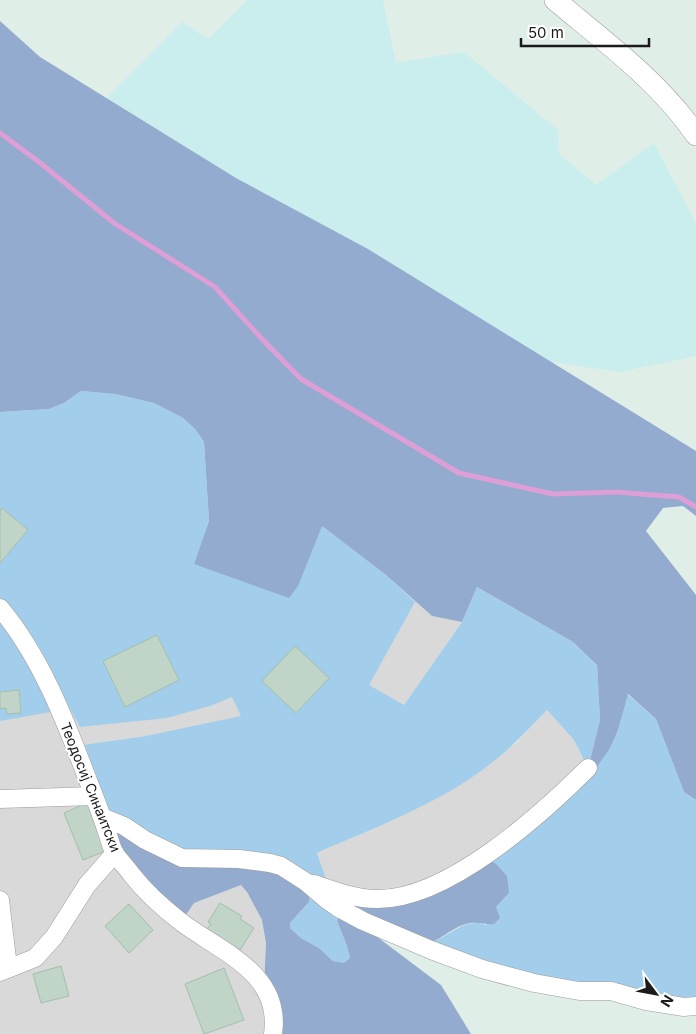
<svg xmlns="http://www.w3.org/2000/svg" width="696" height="1034" viewBox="0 0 696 1034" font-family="Inter,sans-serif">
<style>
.residential{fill:#d8d9d8}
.farmland{fill:#caeeed}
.grass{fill:#a3ceeb}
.forest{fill:#93abcf;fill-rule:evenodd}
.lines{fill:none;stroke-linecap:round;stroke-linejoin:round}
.stream{stroke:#de9ed6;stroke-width:5}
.building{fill:#c0d4c7;stroke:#a2c0ac}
.minor-casing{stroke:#9c9c9c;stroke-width:19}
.tertiary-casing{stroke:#9c9c9c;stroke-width:22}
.minor{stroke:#fff;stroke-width:18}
.tertiary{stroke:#fff;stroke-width:21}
.labels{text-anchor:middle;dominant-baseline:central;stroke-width:4;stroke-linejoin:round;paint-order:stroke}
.street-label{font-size:14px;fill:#1b1b1b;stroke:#fff}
</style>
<rect width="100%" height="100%" fill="#e0eee8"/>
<path class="residential" d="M0 498 386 575 432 616 462 622 404 705 303 765 146 736 75 746 185 916 193 903 241 885 247 892 262 920 266 943 264 986 273 1034H0Z
M547 710 574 740 588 768 537 817 399 897 330 890 317 853 355 836 515 744Z"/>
<path class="farmland" d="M247 0H383L396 63 464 52 558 130 559 154 596 185 654 143 696 224V356L620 372 551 362 368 249 236 178 107 98 182 22 208 39Z"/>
<path class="grass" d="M81 391 115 394 154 403 183 418 195 429 204 442 209 521 194 564 322 526 386 575 415 602 369 685 404 705 462 622 477 587 573 642 597 665 600 720 588 768 574 740 547 710C527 731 508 751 485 768 436 805 373 828 317 853L330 890 341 909 337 921 347 946 350 958 344 964 333 961 319 948 301 938 290 928V923L309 902 102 817 75 746 146 736 241 716 232 697 210 706 167 718 80 727 25 629 0 598V412L49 409 64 403Z
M0 622 32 670 51 712 0 721Z
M627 694 656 719 684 792 696 800V1006L579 991 419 945C424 944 429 943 434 941 453 934 465 917 486 925L496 907 509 893 484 856 562 795 618 730Z"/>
<path class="forest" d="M0 21 40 57 236 178 368 249 696 451V516L683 506 663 508 646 531 696 595V800L684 792 656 719 628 694 618 730 610 748 592 774 588 768 600 720 597 665 573 642 477 587 462 622 432 616 386 575 322 526 298 586 289 598 194 564 209 521 204 442 195 429 183 418 154 403 115 394 81 391 64 403 49 409 0 412Z
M102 817 171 854 239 859 377 899 484 856 496 864 507 876 509 893 496 907 500 918 494 924C483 925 475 920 463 925 448 930 435 946 417 945 403 943 386 936 372 933L441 985 471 1034H273L264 986 266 943 262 920 247 892 241 885 194 903 185 916 139 883ZM309 891 341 909 337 921 347 946 350 958 344 963 333 961 319 948 301 938 290 928V923L309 902Z"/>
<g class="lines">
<path class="stream" d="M0 133 39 162 114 223 215 287 262 339 301 379 459 473 553 494 616 492 679 497 696 507"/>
</g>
<path class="building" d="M2 508 28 530 0 563V511Z
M157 635 179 680 125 707 103 661Z
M295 646 329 678 296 713 262 681Z
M19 690 21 713 7 714 6 708 0 709V692Z
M89 802 108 850 83 860 64 813Z
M220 903 242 916 240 919 254 928 240 950 212 935 214 933 207 929 211 924 208 922Z
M129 904 153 930 129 953 105 926Z
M61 966 69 996 41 1003 33 974Z
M224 968 244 1020 204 1034 185 984Z"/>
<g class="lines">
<defs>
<path id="minor" d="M0 608C42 658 66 723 89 783 95 798 101 814 106 829 109 837 111 847 115 854 120 861 127 868 132 875 146 893 163 908 181 922 221 952 282 973 273 1034
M0 799 94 796
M102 817 124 826 145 840 182 858 239 859 270 863 281 866 306 882 327 900 337 907 363 921 431 950 482 969 534 983 579 991H611L646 1001 684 1007 696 1006
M314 884C334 891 356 899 377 899 447 900 541 815 588 768
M0 900 8 967
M0 972 35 958 54 937 87 885 115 853"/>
<path id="tertiary" d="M555 0C605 42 659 81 696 135"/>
</defs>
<use href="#minor" class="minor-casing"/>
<use href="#tertiary" class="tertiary-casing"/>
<use href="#minor" class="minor"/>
<use href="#tertiary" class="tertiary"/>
</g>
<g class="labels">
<g class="street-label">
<text transform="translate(91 787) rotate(68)">Теодосиј Синаитски</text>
</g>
</g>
<g transform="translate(656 994) rotate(122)" stroke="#ffffff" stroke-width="4" paint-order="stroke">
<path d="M0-4L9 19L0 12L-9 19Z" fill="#1b1b1b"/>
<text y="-8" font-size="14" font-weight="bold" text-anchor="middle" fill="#1b1b1b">N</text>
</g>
<path d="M521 38v8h128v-8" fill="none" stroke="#1b1b1b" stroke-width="2.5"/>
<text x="528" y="38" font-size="15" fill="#1b1b1b" stroke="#ffffff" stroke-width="4" paint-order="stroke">50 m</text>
</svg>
